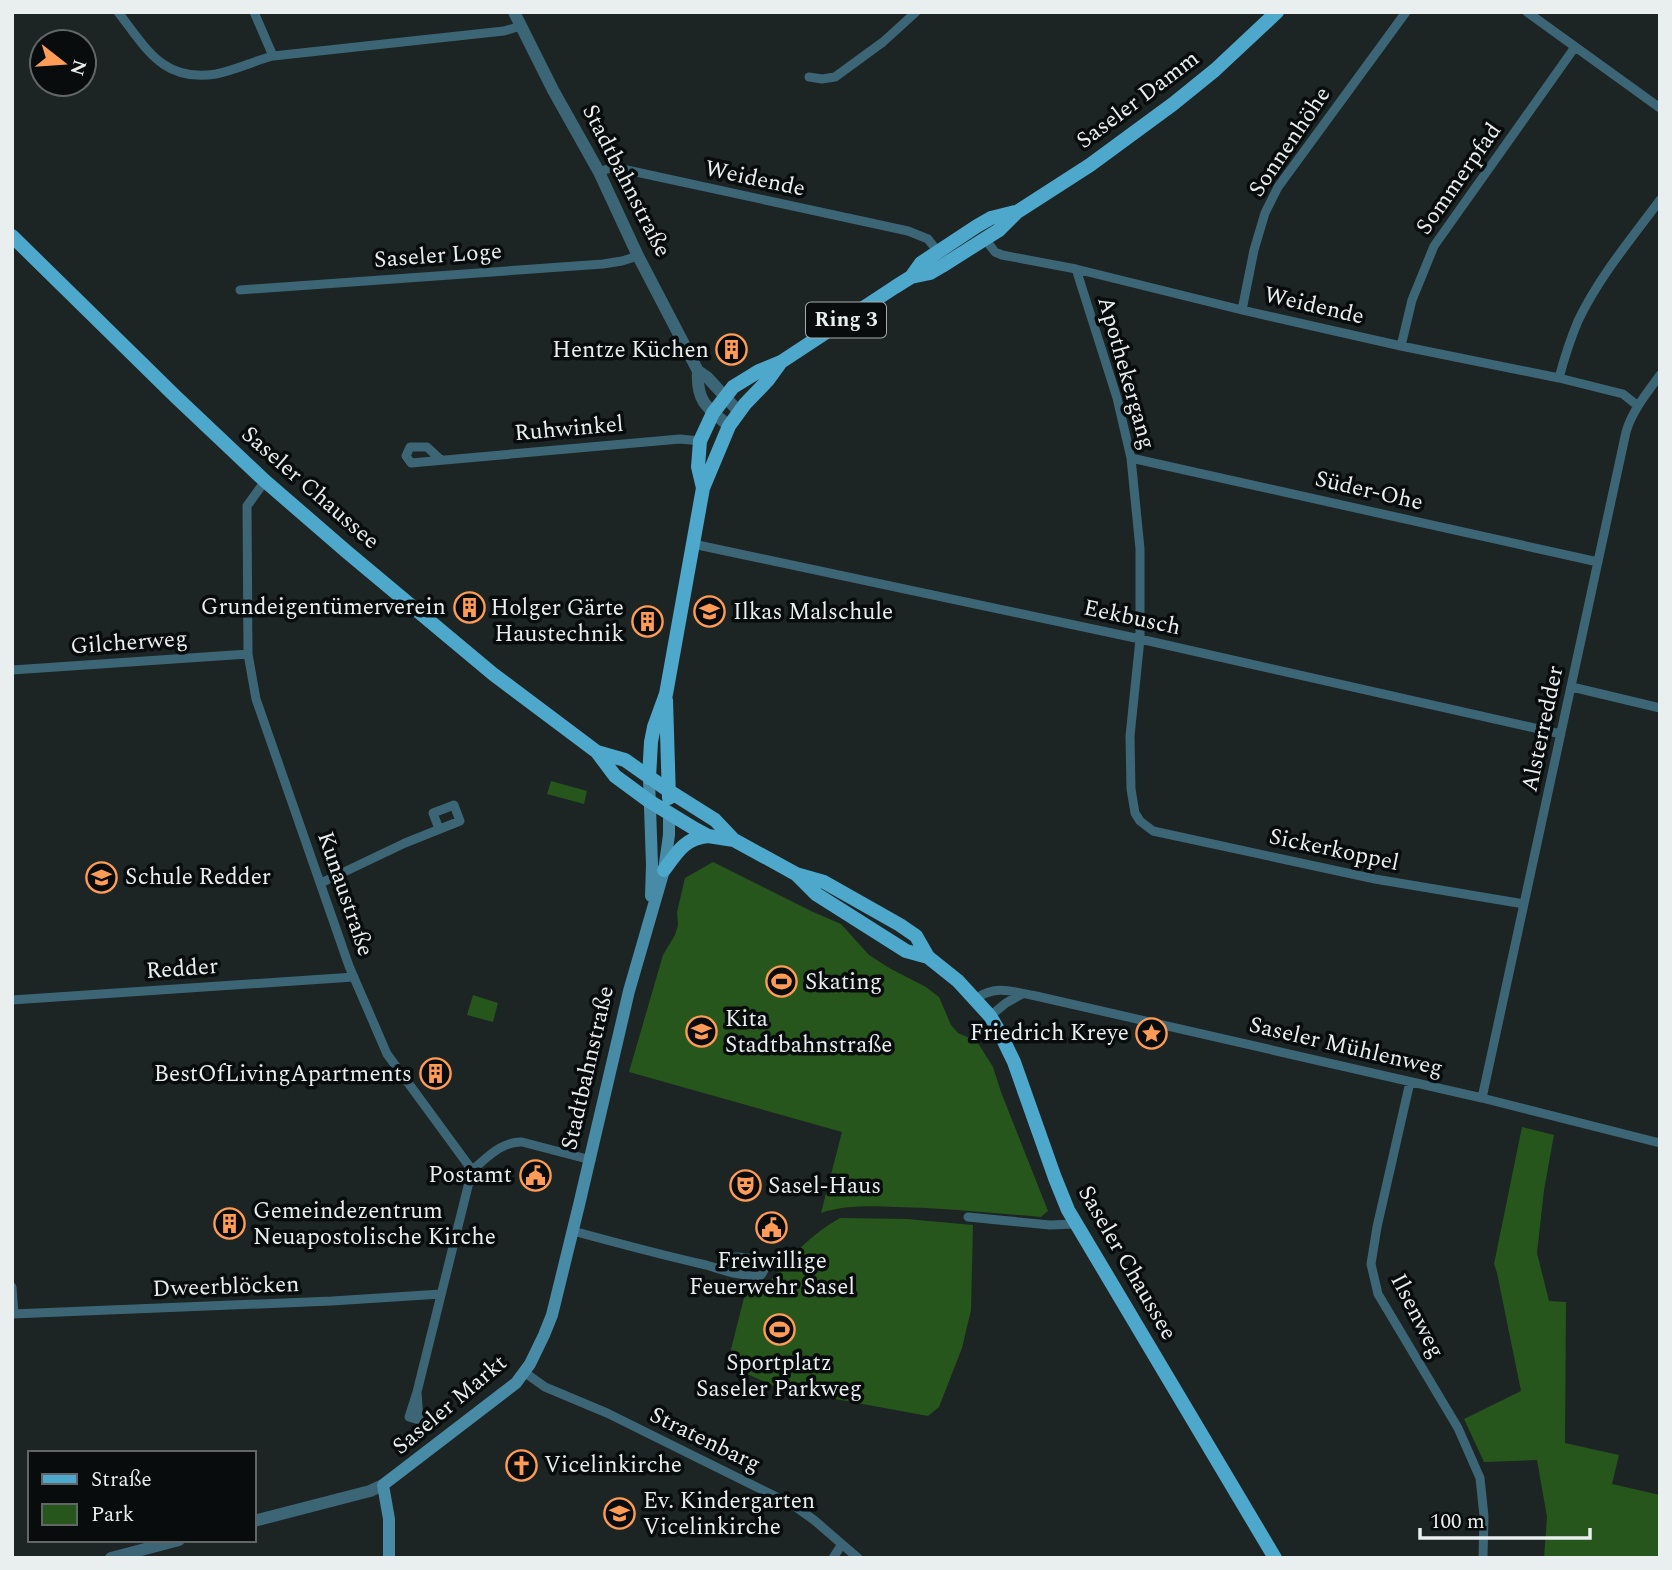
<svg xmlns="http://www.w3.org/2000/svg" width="1672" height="1570" viewBox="0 0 1672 1570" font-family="Spectral,serif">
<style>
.green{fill:#26561b}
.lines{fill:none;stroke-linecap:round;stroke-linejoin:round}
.minor{stroke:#3c6576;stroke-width:9}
.tertiary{stroke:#3c6576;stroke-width:12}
.secondary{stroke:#478ba7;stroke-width:12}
.primary{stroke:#4da8cc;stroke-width:14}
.labels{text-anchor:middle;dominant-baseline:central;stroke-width:7;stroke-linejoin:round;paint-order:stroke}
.shield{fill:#090c0c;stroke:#a6aaaa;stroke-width:2}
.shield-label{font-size:21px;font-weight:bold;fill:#e9eeee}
.street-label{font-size:23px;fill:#e9eeee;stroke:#090c0c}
.poi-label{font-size:23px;fill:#e9eeee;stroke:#090c0c;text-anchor:start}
</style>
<rect width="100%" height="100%" fill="#1c2424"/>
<path class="green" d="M551 781 587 791 584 804 547 794Z
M713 862 811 911 841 924 869 955 891 969 926 987 939 997 951 1025 958 1033 974 1040 978 1043 993 1067 1001 1092 1048 1211 1041 1217C993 1213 945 1208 896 1207 871 1206 845 1205 821 1213L842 1132 629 1072 663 955 675 935 678 925 677 912 685 878Z
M473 995 498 1003 493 1022 467 1015Z
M1522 1127 1554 1135 1544 1190 1537 1253 1549 1301 1566 1302 1565 1443 1619 1455 1612 1484 1660 1495V1558H1544L1547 1517 1537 1460 1484 1462 1464 1419 1521 1391 1497 1273 1494 1264Z
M840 1218 907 1219 973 1225 971 1310 962 1348 939 1407 928 1416 781 1389 727 1365 747 1286 762 1290C787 1262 806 1237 840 1218Z"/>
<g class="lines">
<path class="minor" d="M118 12C146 48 163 83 216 74 236 70 254 61 273 56L254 12
M1527 12 1660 108
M273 56 504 31 521 26
M809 77 822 79 835 77 883 42 916 12
M599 172 613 167 908 231 928 239 938 252
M985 239 995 252 1002 255 1076 269 1242 310 1401 346 1559 378 1623 394 1638 406
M1076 269 1117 398 1131 458 1140 549V639L1130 736 1131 789 1135 813 1140 821 1153 831 1375 879 1524 904
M240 290 603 264 622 261 638 256
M1242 310 1254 250 1265 213 1278 187 1406 12
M1401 346 1412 300 1434 246 1575 47
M1559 378C1564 359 1570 340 1578 321 1599 277 1631 239 1660 200
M1131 458 1598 562
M441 460 427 447H410L406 456 411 463 680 439 700 441
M265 481 247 506 248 654 256 699 349 966 387 1054 472 1170
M693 544 1140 639 1561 734
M12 670 248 654
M1572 687 1660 708
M321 883 405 843 460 821 454 805 433 813 439 829
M975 999C997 984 1012 992 1036 996L1482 1098 1660 1143
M12 1000 354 977
M990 1016 1006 1003 1022 994
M1410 1082 1377 1227 1371 1264 1378 1294 1458 1428 1480 1478 1484 1516 1483 1558
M1482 1098 1626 432C1632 411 1647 393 1660 375
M472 1170C487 1158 502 1141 522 1142L591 1160
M968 1217 1050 1225 1075 1224
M573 1231C617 1243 662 1255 706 1265 723 1270 742 1277 760 1276 775 1260 746 1257 734 1257L731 1262 729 1271
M12 1287 14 1314
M12 1314 332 1301 441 1294
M524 1372 545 1387 607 1413 793 1505 814 1520 858 1558
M417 1392 409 1417 419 1420 417 1392 472 1170
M833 1558 842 1544"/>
<path class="tertiary" d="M514 12 553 90 599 172 638 256 698 371 708 378 739 412
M698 371C696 401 707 408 729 426
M254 1521 370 1491 383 1485
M111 1558 179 1540"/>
<path class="secondary" d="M649 778 652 865 651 896
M389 1558V1519L383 1485 516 1383 530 1364 544 1335 552 1315 579 1205 629 991 664 870 669 835V814"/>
<path class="primary" d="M12 236 176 397 265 481 347 552 493 674 597 752 615 776 649 801 695 829 708 836 734 840
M911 277 930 273 942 266 999 230 1017 212 1090 165 1173 104 1215 70 1277 12
M703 488 698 467 700 441 713 413 733 387 759 371 781 362 895 287 911 277 921 263 977 226 991 218 1015 212
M666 700 669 798
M597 752 625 760 669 791 715 820 734 840 796 874 824 882 900 925 916 936 928 957
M649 778 651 742 654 727 666 694 703 488 729 426 745 404 768 380 781 362
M664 870C677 852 685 838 708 836
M796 874 816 894 906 951 928 957 958 981 990 1016 999 1031 1014 1062 1055 1178 1068 1210 1275 1558"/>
</g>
<defs>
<symbol id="building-ring" viewBox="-11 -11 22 22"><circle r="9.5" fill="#090c0c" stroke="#fe9c57" stroke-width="1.5"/><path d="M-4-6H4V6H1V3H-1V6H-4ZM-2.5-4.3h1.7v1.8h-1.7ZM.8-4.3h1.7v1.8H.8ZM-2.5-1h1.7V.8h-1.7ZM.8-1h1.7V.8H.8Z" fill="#fe9c57"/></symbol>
<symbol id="school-ring" viewBox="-11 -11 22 22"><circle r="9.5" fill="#090c0c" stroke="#fe9c57" stroke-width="1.5"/><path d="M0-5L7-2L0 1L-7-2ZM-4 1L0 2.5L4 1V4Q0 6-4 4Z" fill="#fe9c57"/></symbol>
<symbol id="stadium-ring" viewBox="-11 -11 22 22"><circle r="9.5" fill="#090c0c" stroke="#fe9c57" stroke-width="1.5"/><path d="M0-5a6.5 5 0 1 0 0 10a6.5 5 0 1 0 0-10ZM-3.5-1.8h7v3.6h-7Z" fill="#fe9c57"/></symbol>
<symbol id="sight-ring" viewBox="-11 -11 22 22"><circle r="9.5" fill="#090c0c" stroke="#fe9c57" stroke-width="1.5"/><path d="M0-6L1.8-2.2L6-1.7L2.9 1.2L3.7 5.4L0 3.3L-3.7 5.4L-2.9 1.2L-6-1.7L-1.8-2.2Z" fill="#fe9c57"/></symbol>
<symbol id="civic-ring" viewBox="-11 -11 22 22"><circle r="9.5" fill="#090c0c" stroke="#fe9c57" stroke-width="1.5"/><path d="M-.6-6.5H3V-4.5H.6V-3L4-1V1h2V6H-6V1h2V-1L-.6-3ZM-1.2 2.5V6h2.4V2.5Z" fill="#fe9c57"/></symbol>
<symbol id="theatre-ring" viewBox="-11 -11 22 22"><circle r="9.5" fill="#090c0c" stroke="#fe9c57" stroke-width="1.5"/><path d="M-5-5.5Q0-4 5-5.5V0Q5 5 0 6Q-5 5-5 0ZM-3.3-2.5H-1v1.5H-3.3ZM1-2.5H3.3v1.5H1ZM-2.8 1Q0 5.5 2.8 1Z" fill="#fe9c57"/></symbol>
<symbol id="church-ring" viewBox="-11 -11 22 22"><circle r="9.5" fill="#090c0c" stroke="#fe9c57" stroke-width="1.5"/><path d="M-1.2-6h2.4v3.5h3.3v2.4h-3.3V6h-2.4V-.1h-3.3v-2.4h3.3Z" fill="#fe9c57"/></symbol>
</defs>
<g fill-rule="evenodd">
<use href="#building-ring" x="714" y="332" width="35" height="35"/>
<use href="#building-ring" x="452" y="590" width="35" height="35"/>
<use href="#school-ring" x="692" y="594" width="35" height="35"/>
<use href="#building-ring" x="630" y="604" width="35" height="35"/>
<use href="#school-ring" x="84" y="860" width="35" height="35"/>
<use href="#stadium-ring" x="764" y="964" width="35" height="35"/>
<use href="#school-ring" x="684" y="1014" width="35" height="35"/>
<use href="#sight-ring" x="1134" y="1016" width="35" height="35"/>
<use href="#building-ring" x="418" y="1056" width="35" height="35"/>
<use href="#civic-ring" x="518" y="1158" width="35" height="35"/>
<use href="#theatre-ring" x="728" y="1168" width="35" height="35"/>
<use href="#building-ring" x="212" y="1206" width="35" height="35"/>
<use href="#civic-ring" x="754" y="1210" width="35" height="35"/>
<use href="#stadium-ring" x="762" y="1312" width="35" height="35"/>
<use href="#church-ring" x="504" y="1448" width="35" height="35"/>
<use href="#school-ring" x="602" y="1496" width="35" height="35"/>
</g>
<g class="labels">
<rect class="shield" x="806" y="302.5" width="80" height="35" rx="5"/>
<g class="shield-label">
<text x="846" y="320">Ring 3</text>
</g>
<g class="street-label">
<text transform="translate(1138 100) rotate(-37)">Saseler Damm</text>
<text transform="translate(1290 142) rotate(-56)">Sonnenhöhe</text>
<text transform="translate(755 179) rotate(12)">Weidende</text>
<text transform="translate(1459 179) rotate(-55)">Sommerpfad</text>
<text transform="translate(626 181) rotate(63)">Stadtbahnstraße</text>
<text transform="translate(438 256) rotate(-4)">Saseler Loge</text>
<text transform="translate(1314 306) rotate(13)">Weidende</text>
<text transform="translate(1126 373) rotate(74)">Apothekergang</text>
<text transform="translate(569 429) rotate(-5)">Ruhwinkel</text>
<text transform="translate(310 488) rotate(41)">Saseler Chaussee</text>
<text transform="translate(1369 491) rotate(13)">Süder-Ohe</text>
<text transform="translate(1132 618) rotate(12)">Eekbusch</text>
<text transform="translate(129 643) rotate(-4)">Gilcherweg</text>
<text transform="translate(1543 729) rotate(-78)">Alsterredder</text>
<text transform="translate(1334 850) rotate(12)">Sickerkoppel</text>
<text transform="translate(345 894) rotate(71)">Kunaustraße</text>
<text transform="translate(182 969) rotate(-4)">Redder</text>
<text transform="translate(1346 1047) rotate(13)">Saseler Mühlenweg</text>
<text transform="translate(588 1068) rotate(-77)">Stadtbahnstraße</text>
<text transform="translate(1127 1263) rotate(60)">Saseler Chaussee</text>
<text transform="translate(226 1287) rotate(-2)">Dweerblöcken</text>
<text transform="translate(1417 1316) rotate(63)">Ilsenweg</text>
<text transform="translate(450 1405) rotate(-40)">Saseler Markt</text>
<text transform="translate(705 1440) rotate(26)">Stratenbarg</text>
</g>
<g class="poi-label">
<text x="709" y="350" text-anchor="end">Hentze Küchen</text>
<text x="446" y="607" text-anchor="end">Grundeigentümerverein</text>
<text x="624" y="608" text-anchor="end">Holger Gärte<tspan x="624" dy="26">Haustechnik</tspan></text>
<text x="733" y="612">Ilkas Malschule</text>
<text x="125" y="877">Schule Redder</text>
<text x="805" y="982">Skating</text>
<text x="725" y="1019">Kita<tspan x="725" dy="26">Stadtbahnstraße</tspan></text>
<text x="1129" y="1033" text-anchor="end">Friedrich Kreye</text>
<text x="412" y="1074" text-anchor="end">BestOfLivingApartments</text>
<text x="512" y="1175" text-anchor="end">Postamt</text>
<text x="768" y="1186">Sasel-Haus</text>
<text x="253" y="1211">Gemeindezentrum<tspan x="253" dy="26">Neuapostolische Kirche</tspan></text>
<text x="772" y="1261" text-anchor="middle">Freiwillige<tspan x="772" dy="26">Feuerwehr Sasel</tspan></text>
<text x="779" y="1363" text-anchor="middle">Sportplatz<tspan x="779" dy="26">Saseler Parkweg</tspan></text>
<text x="544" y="1465">Vicelinkirche</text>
<text x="643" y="1501">Ev. Kindergarten<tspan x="643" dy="26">Vicelinkirche</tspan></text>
</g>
</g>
<rect width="1672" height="1570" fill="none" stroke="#e9eeee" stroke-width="28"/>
<rect x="28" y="1451" width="228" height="91" fill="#090c0c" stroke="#636666" stroke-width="2"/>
<rect x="42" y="1474" width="35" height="10" fill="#4da8cc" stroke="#636666" stroke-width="2"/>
<text x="91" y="1486" font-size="21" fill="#e9eeee">Straße</text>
<rect x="42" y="1504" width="35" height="21" fill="#26561b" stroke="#636666" stroke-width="2"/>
<text x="91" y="1521" font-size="21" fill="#e9eeee">Park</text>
<g transform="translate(63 63) rotate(107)"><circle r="33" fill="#090c0c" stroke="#636666" stroke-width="2"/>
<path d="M0-5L12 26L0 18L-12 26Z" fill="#fe9c57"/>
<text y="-10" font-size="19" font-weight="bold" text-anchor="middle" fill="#e9eeee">N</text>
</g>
<path d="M1420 1528v10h170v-10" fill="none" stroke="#e9eeee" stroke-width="3.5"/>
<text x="1430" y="1528" font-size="21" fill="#e9eeee" stroke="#090c0c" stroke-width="5" paint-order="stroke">100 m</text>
</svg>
